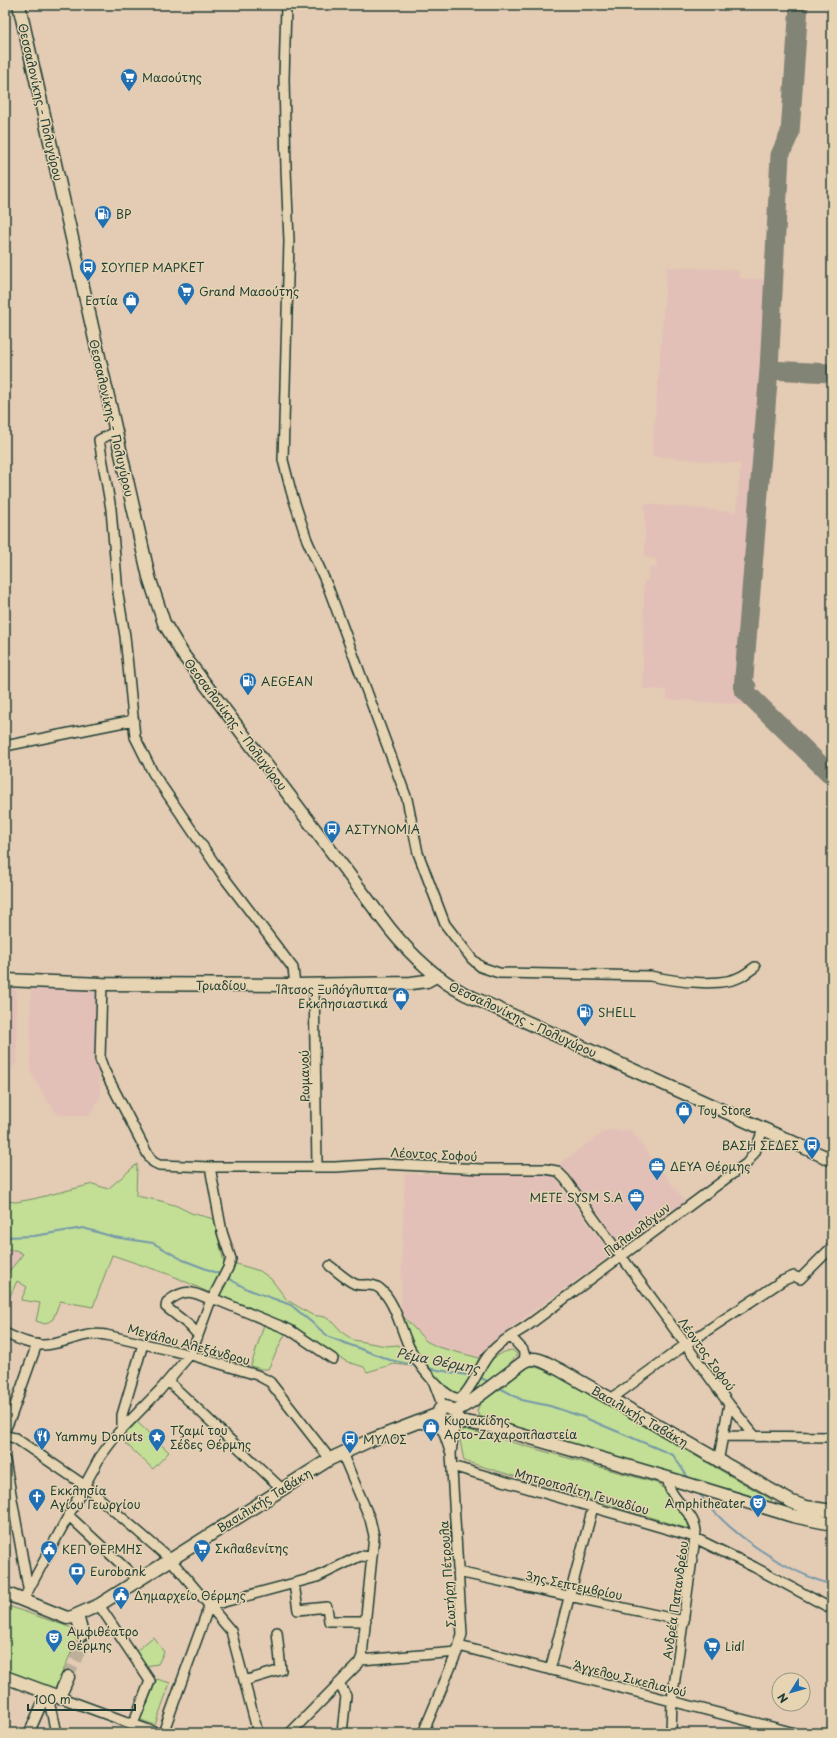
<svg xmlns="http://www.w3.org/2000/svg" width="837" height="1738" viewBox="0 0 837 1738" font-family="'Playpen Sans',sans-serif">
<style>
.built{fill:#e2c0b7}
.green{fill:#c3de95;stroke:#718e64}
.lines{fill:none;stroke-linecap:round;stroke-linejoin:round}
.stream{stroke:#7598aa;stroke-width:2}
.taxiway{stroke:#828474;stroke-width:19}
.major-tunnel{stroke:#bdaf9a;stroke-width:12;stroke-dasharray:12 6;stroke-linecap:butt}
.minor-casing{stroke:#1f3d34;stroke-width:12}
.major-casing{stroke:#1f3d34;stroke-width:15}
.minor{stroke:#e6d4b2;stroke-width:9}
.major{stroke:#e6d4b2;stroke-width:12}
.labels{text-anchor:middle;dominant-baseline:central;stroke-width:3;stroke-linejoin:round;paint-order:stroke}
.poi-label{font-size:12px;fill:#1f3d34;stroke:#e6d4b2;text-anchor:start}
.street-label{font-size:12px;fill:#1f3d34;stroke:#e6d4b2}
.water-label{font-size:13px;font-style:italic;fill:#26453e;stroke:#e6d4b2}
</style>
<rect width="100%" height="100%" fill="#e4cbb4"/>
<filter id="ink" filterUnits="userSpaceOnUse"><feTurbulence type="fractalNoise" baseFrequency=".025" numOctaves="2"/><feDisplacementMap in="SourceGraphic" scale="8" xChannelSelector="R" yChannelSelector="G"/><feConvolveMatrix kernelMatrix="1 2 1 2 8 2 1 2 1" color-interpolation-filters="sRGB"/></filter>
<g filter="url(#ink)">
<path class="built" d="M667 267 739 270V278L778 280 747 705 667 699 666 690 643 689 644 580H648L649 568H656L657 559 645 557V504L736 512 741 464 652 456Z
M5 986H16L17 1062 13 1068 5 1069Z
M31 986 99 988 98 1076 100 1086V1098L89 1116 58 1115 41 1091 30 1070Z
M631 1130 685 1202 678 1210 624 1251 564 1170 558 1165 605 1131Z
M405 1174H548L553 1176 611 1255 507 1330 484 1351 479 1358 438 1347 426 1341 401 1314 402 1252Z
M5 1250H16L23 1254 5 1276Z"/>
<path class="green" d="M137 1164 136 1196 161 1201 177 1206 191 1213 214 1219 225 1267 210 1293 171 1275 112 1255 93 1307 60 1301 53 1319 45 1324 36 1321 40 1303 21 1300 27 1287 17 1281 5 1307V1282L9 1277 6 1275 23 1254 16 1250H5V1201L16 1202 33 1199 93 1184 108 1189Z
M233 1263 260 1271 271 1279 287 1300 312 1315 325 1317 334 1323 343 1333 353 1340 386 1346 398 1345 412 1366 394 1364 367 1372 364 1367 348 1362 330 1353 312 1338 289 1326 268 1369H261L251 1366 267 1315 217 1296Z
M401 1314 426 1341 438 1347 479 1358 472 1376 460 1393C434 1394 409 1336 401 1314Z
M512 1350 517 1354C507 1369 493 1380 478 1389L476 1388C483 1368 491 1354 512 1350Z
M533 1366 552 1373 772 1500 771 1502 479 1416 477 1411 481 1401 526 1368Z
M137 1422 169 1452 153 1469 121 1439Z
M465 1429 660 1484 687 1521 689 1529 464 1461 460 1440V1432Z
M5 1605 78 1630 79 1635 56 1687 52 1690 5 1672Z
M153 1637 164 1652 158 1664 145 1666 135 1652Z
M157 1679 170 1683 155 1725 138 1719 140 1713 143 1714Z"/>
<g class="lines">
<path class="stream" d="M5 1237 34 1236 83 1228 114 1237 153 1243 183 1260 222 1275
M226 1277 247 1289 291 1305 329 1337 390 1360 417 1366
M427 1368 472 1376
M479 1377 489 1382
M498 1387 522 1400 550 1406 583 1417 673 1455 689 1479
M699 1493C727 1533 785 1571 832 1585"/>
<path class="taxiway" d="M771 372 769 370 832 373
M747 687 743 689 832 776
M743 689 769 370 780 155 790 133 799 5"/>
<path class="major-tunnel" d="M68 1677 81 1647 82 1634"/>
<defs>
<path id="minor" d="M286 5 284 79 286 169 289 241 283 460 291 491 307 540 328 587 407 799 418 853 445 924 472 959 481 967 499 973 650 976C674 981 721 988 742 976 747 973 751 970 755 967
M116 431 99 440 111 509 118 594 125 636 135 737 153 773 223 876 293 968 295 985
M5 746 134 720
M102 984 100 1059 104 1070 148 1155 153 1162 159 1165 210 1167H335L382 1164 481 1169H545L557 1171 565 1179 729 1404 718 1462
M314 985 317 1166
M330 1266C338 1272 346 1280 355 1284 362 1287 372 1282 379 1288 395 1300 401 1330 409 1347 416 1361 445 1402 461 1398 473 1387 478 1369 488 1356 498 1342 516 1334 530 1324L747 1163 755 1152 763 1129
M212 1298 290 1330 333 1359
M5 1333C17 1339 30 1345 44 1345 66 1344 84 1331 106 1335L191 1355 257 1375 270 1382 330 1459
M198 1335 190 1326 166 1307 167 1302C185 1288 192 1291 211 1300
M511 1337 523 1350 526 1360
M168 1381 282 1489
M434 1383 443 1407
M611 1399 685 1345 782 1281 794 1276 800 1279 832 1247
M729 1404 754 1435
M442 1428 450 1451
M122 1429V1415L143 1344
M5 1430 12 1414 37 1344
M5 1436 15 1438 84 1485 170 1559 231 1631 258 1733
M723 1436 832 1437
M5 1460 28 1588
M452 1466 691 1536 754 1567 832 1609
M668 1478C667 1499 694 1510 696 1531L672 1700 671 1733
M68 1515 137 1579
M458 1572 684 1621
M294 1584 298 1610 327 1607 329 1621H366
M23 1600 100 1457 118 1433 160 1390 192 1352 209 1305 228 1268 231 1259 222 1232 210 1167
M99 1605 150 1681 133 1724
M209 1606 317 1577 360 1556 372 1557
M459 1646 795 1733
M361 1660 457 1652
M550 1670 593 1507
M244 1681 281 1670 277 1632
M339 1683 346 1696 342 1733
M47 1692 56 1733
M59 1697 157 1733
M29 1733 47 1692
M163 1733 209 1606
M290 1733 359 1663 362 1656 374 1536 370 1519 342 1453
M423 1733 457 1652 462 1634 451 1454 454 1426"/>
<path id="major" d="M19 5 149 577 164 623 184 656 390 929C411 955 435 978 465 994L832 1160
M5 980 102 984 295 985 411 983 427 981 436 976
M455 1411 472 1401 525 1361C537 1355 548 1364 560 1370L792 1502 806 1507 832 1511
M457 1421 490 1426 678 1481 793 1516 832 1524
M420 1422C433 1421 441 1431 451 1428 458 1424 459 1417 455 1411L446 1407 440 1409 436 1418 439 1426
M5 1593 67 1618 72 1617 99 1605 330 1459 371 1440 436 1415
M77 1615 82 1634
M5 1677 59 1697 68 1677"/>
</defs>
<use href="#minor" class="minor-casing"/>
<use href="#major" class="major-casing"/>
<use href="#minor" class="minor"/>
<use href="#major" class="major"/>
</g>
</g>
<defs>
<symbol id="supermarket-pin" viewBox="-11 -11 22 30"><path d="M0 17L-7.5 6A9.5 9.5 0 1 1 7.5 6Z" fill="#1f6fb2" stroke="#e6d4b2"/><path d="M-6-5.5h2.5l.6 2H6L4.5 2H-2.5L-4.4-4H-6ZM-1.5 3.2a1.3 1.3 0 1 0 .1 0ZM3 3.2a1.3 1.3 0 1 0 .1 0Z" fill="#fff"/></symbol>
<symbol id="fuel-pin" viewBox="-11 -11 22 30"><path d="M0 17L-7.5 6A9.5 9.5 0 1 1 7.5 6Z" fill="#1f6fb2" stroke="#e6d4b2"/><path d="M-5.5-6h7V0h2V4h1.3V-2.5L3-4.5l.8-.8L6-3V5H2.5V1h-1V6h-7ZM-4.2-4.7v3.2H.2V-4.7Z" fill="#fff"/></symbol>
<symbol id="bus-pin" viewBox="-11 -11 22 30"><path d="M0 17L-7.5 6A9.5 9.5 0 1 1 7.5 6Z" fill="#1f6fb2" stroke="#e6d4b2"/><path d="M-5-6H5V4H4V6H2V4H-2V6H-4V4H-5ZM-3.5-4V0h7V-4ZM-3.5 1.2v1.5H-2V1.2ZM2 1.2v1.5H3.5V1.2Z" fill="#fff"/></symbol>
<symbol id="shop-pin" viewBox="-11 -11 22 30"><path d="M0 17L-7.5 6A9.5 9.5 0 1 1 7.5 6Z" fill="#1f6fb2" stroke="#e6d4b2"/><path d="M-5-2.5h2.3a2.7 3.5 0 0 1 5.4 0H5L5.5 6h-11ZM-1.5-2.5h3a1.5 2.3 0 0 0-3 0Z" fill="#fff"/></symbol>
<symbol id="office-pin" viewBox="-11 -11 22 30"><path d="M0 17L-7.5 6A9.5 9.5 0 1 1 7.5 6Z" fill="#1f6fb2" stroke="#e6d4b2"/><path d="M-6-3h4V-5.5h4V-3h4V5H-6ZM-1-4.5V-3h2v-1.5ZM-6 0V1H6V0Z" fill="#fff"/></symbol>
<symbol id="restaurant-pin" viewBox="-11 -11 22 30"><path d="M0 17L-7.5 6A9.5 9.5 0 1 1 7.5 6Z" fill="#1f6fb2" stroke="#e6d4b2"/><path d="M-5-6h1v4h1v-4h1v4h1v-4h1v5L-1.5 .5V6h-2V.5L-5-1ZM5-6V6H3V1.5H1.5Q1.5-4 5-6Z" fill="#fff"/></symbol>
<symbol id="sight-pin" viewBox="-11 -11 22 30"><path d="M0 17L-7.5 6A9.5 9.5 0 1 1 7.5 6Z" fill="#1f6fb2" stroke="#e6d4b2"/><path d="M0-6L1.8-2.2L6-1.7L2.9 1.2L3.7 5.4L0 3.3L-3.7 5.4L-2.9 1.2L-6-1.7L-1.8-2.2Z" fill="#fff"/></symbol>
<symbol id="church-pin" viewBox="-11 -11 22 30"><path d="M0 17L-7.5 6A9.5 9.5 0 1 1 7.5 6Z" fill="#1f6fb2" stroke="#e6d4b2"/><path d="M-1.2-6h2.4v3.5h3.3v2.4h-3.3V6h-2.4V-.1h-3.3v-2.4h3.3Z" fill="#fff"/></symbol>
<symbol id="theatre-pin" viewBox="-11 -11 22 30"><path d="M0 17L-7.5 6A9.5 9.5 0 1 1 7.5 6Z" fill="#1f6fb2" stroke="#e6d4b2"/><path d="M-5-5.5Q0-4 5-5.5V0Q5 5 0 6Q-5 5-5 0ZM-3.3-2.5H-1v1.5H-3.3ZM1-2.5H3.3v1.5H1ZM-2.8 1Q0 5.5 2.8 1Z" fill="#fff"/></symbol>
<symbol id="civic-pin" viewBox="-11 -11 22 30"><path d="M0 17L-7.5 6A9.5 9.5 0 1 1 7.5 6Z" fill="#1f6fb2" stroke="#e6d4b2"/><path d="M-.6-6.5H3V-4.5H.6V-3L4-1V1h2V6H-6V1h2V-1L-.6-3ZM-1.2 2.5V6h2.4V2.5Z" fill="#fff"/></symbol>
<symbol id="bank-pin" viewBox="-11 -11 22 30"><path d="M0 17L-7.5 6A9.5 9.5 0 1 1 7.5 6Z" fill="#1f6fb2" stroke="#e6d4b2"/><path d="M-6-4H6V4H-6ZM0-2.3a2.3 2.3 0 1 0 0 4.6a2.3 2.3 0 1 0 0-4.6Z" fill="#fff"/></symbol>
</defs>
<g fill-rule="evenodd">
<use href="#supermarket-pin" x="119" y="67" width="20" height="27"/>
<use href="#fuel-pin" x="93" y="204" width="20" height="27"/>
<use href="#bus-pin" x="78" y="257" width="20" height="27"/>
<use href="#supermarket-pin" x="176" y="281" width="20" height="27"/>
<use href="#shop-pin" x="121" y="290" width="20" height="27"/>
<use href="#fuel-pin" x="238" y="671" width="20" height="27"/>
<use href="#bus-pin" x="322" y="819" width="20" height="27"/>
<use href="#shop-pin" x="391" y="986" width="20" height="27"/>
<use href="#fuel-pin" x="575" y="1002" width="20" height="27"/>
<use href="#shop-pin" x="674" y="1100" width="20" height="27"/>
<use href="#bus-pin" x="802" y="1135" width="20" height="27"/>
<use href="#office-pin" x="647" y="1156" width="20" height="27"/>
<use href="#office-pin" x="626" y="1187" width="20" height="27"/>
<use href="#shop-pin" x="421" y="1417" width="20" height="27"/>
<use href="#restaurant-pin" x="32" y="1426" width="20" height="27"/>
<use href="#sight-pin" x="147" y="1427" width="20" height="27"/>
<use href="#bus-pin" x="340" y="1429" width="20" height="27"/>
<use href="#church-pin" x="27" y="1487" width="20" height="27"/>
<use href="#theatre-pin" x="748" y="1493" width="20" height="27"/>
<use href="#supermarket-pin" x="192" y="1538" width="20" height="27"/>
<use href="#civic-pin" x="39" y="1539" width="20" height="27"/>
<use href="#bank-pin" x="67" y="1561" width="20" height="27"/>
<use href="#civic-pin" x="111" y="1585" width="20" height="27"/>
<use href="#theatre-pin" x="44" y="1628" width="20" height="27"/>
<use href="#supermarket-pin" x="702" y="1636" width="20" height="27"/>
</g>
<g class="labels">
<g class="poi-label">
<text x="142" y="77">Μασούτης</text>
<text x="116" y="214">BP</text>
<text x="101" y="267">ΣΟΥΠΕΡ ΜΑΡΚΕΤ</text>
<text x="199" y="291">Grand Μασούτης</text>
<text x="118" y="300" text-anchor="end">Εστία</text>
<text x="261" y="681">AEGEAN</text>
<text x="345" y="829">ΑΣΤΥΝΟΜΙΑ</text>
<text x="388" y="989" text-anchor="end">Ίλτσος Ξυλόγλυπτα<tspan x="388" dy="14">Εκκλησιαστικά</tspan></text>
<text x="598" y="1012">SHELL</text>
<text x="697" y="1110">Toy Store</text>
<text x="799" y="1145" text-anchor="end">ΒΑΣΗ ΣΕΔΕΣ</text>
<text x="670" y="1166">ΔΕΥΑ Θέρμης</text>
<text x="623" y="1197" text-anchor="end">METE SYSM S.A</text>
<text x="444" y="1420">Κυριακίδης<tspan x="444" dy="14">Αρτο-Ζαχαροπλαστεία</tspan></text>
<text x="170" y="1430">Τζαμί του<tspan x="170" dy="14">Σέδες Θέρμης</tspan></text>
<text x="55" y="1436">Yammy Donuts</text>
<text x="363" y="1439">ΜΥΛΟΣ</text>
<text x="50" y="1490">Εκκλησία<tspan x="50" dy="14">Αγίου Γεωργίου</tspan></text>
<text x="745" y="1503" text-anchor="end">Amphitheater</text>
<text x="215" y="1548">Σκλαβενίτης</text>
<text x="62" y="1549">ΚΕΠ ΘΕΡΜΗΣ</text>
<text x="90" y="1571">Eurobank</text>
<text x="134" y="1595">Δημαρχείο Θέρμης</text>
<text x="67" y="1631">Αμφιθέατρο<tspan x="67" dy="14">Θέρμης</tspan></text>
<text x="725" y="1646">Lidl</text>
</g>
<g class="street-label">
<text transform="translate(41 102) rotate(77)">Θεσσαλονίκης - Πολυγύρου</text>
<text transform="translate(112 418) rotate(77)">Θεσσαλονίκης - Πολυγύρου</text>
<text transform="translate(236 724) rotate(53)">Θεσσαλονίκης - Πολυγύρου</text>
<text x="221" y="985">Τριαδίου</text>
<text transform="translate(523 1019) rotate(25)">Θεσσαλονίκης - Πολυγύρου</text>
<text transform="translate(304 1076) rotate(-91)">Ρωμανού</text>
<text transform="translate(434 1154) rotate(3)">Λέοντος Σοφού</text>
<text transform="translate(637 1229) rotate(-37)">Παλαιολόγων</text>
<text transform="translate(189 1344) rotate(15)">Μεγάλου Αλεξάνδρου</text>
<text transform="translate(707 1354) rotate(54)">Λέοντος Σοφού</text>
<text transform="translate(640 1416) rotate(30)">Βασιλικής Ταβάκη</text>
<text transform="translate(582 1491) rotate(16)">Μητροπολίτη Γενναδίου</text>
<text transform="translate(264 1500) rotate(-32)">Βασιλικής Ταβάκη</text>
<text transform="translate(447 1574) rotate(-94)">Σωτήρη Πέτρουλα</text>
<text transform="translate(574 1585) rotate(12)">3ης Σεπτεμβρίου</text>
<text transform="translate(675 1600) rotate(-82)">Ανδρέα Παπανδρέου</text>
<text transform="translate(630 1678) rotate(14)">Άγγελου Σικελιανού</text>
</g>
<g class="water-label">
<text transform="translate(438 1360) rotate(11)">Ρέμα Θέρμης</text>
</g>
</g>
<rect width="837" height="1738" fill="none" stroke="#e6d4b2" stroke-width="20"/>
<rect x="10" y="10" width="817" height="1718" fill="none" stroke="#1f3d34" stroke-width="1.5" filter="url(#ink)"/>
<g transform="translate(791 1692) rotate(233)"><circle r="19" fill="#e6d4b2" stroke="#969880"/>
<path d="M0-3L7 15L0 10L-7 15Z" fill="#1f6fb2"/>
<text y="-6" font-size="11" font-weight="bold" text-anchor="middle" fill="#1f3d34">N</text>
</g>
<path d="M28 1704v6h107v-6" fill="none" stroke="#1f3d34" stroke-width="2"/>
<text x="34" y="1704" font-size="12" fill="#1f3d34" stroke="#e6d4b2" stroke-width="3" paint-order="stroke">100 m</text>
</svg>
